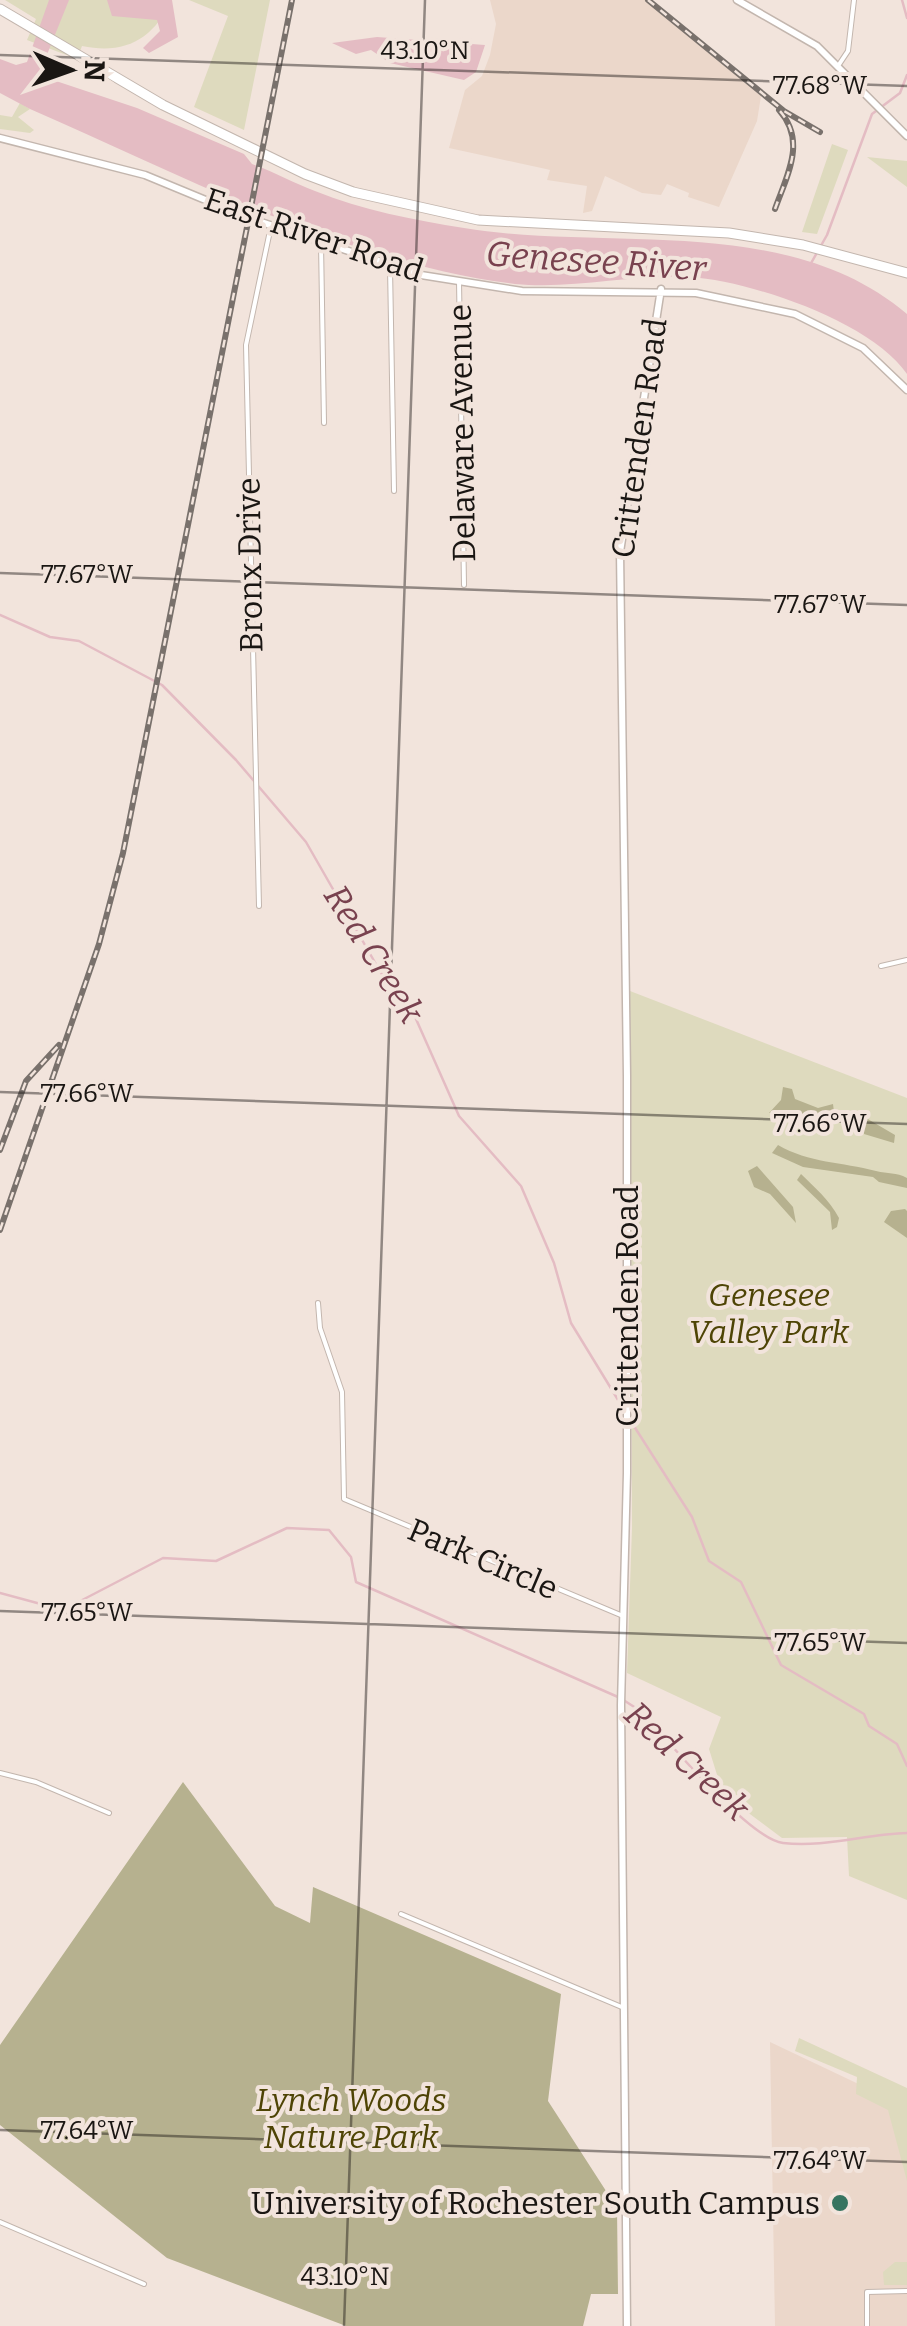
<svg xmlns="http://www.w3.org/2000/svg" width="907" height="2326" viewBox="0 0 907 2326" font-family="Bitter,serif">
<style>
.built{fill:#ebd7ca}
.green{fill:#dedabe}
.forest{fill:#b6b18f}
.water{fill:#e4bcc3}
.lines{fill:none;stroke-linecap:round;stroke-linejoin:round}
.stream{stroke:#e4bcc3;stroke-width:2.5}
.minor-casing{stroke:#c3b6ae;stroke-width:6}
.tertiary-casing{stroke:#c3b6ae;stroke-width:9}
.primary-casing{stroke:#c3b6ae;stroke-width:11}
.minor{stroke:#fff;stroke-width:4}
.tertiary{stroke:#fff;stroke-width:6}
.primary{stroke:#fff;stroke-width:9}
.rail-casing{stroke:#79716c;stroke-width:6}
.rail{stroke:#f2e4dc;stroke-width:2.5;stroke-dasharray:8;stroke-linecap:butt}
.ticks{fill:none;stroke:#1a1613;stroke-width:2.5;stroke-opacity:0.45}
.poi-dot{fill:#367460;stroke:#f2e4dc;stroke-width:4}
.labels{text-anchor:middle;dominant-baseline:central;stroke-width:8;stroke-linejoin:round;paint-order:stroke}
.street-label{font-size:32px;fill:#1a1613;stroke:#f2e4dc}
.park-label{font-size:32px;font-style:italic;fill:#4e4405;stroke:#f2e4dc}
.poi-label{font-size:32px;fill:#1a1613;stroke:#f2e4dc;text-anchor:end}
.water-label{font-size:35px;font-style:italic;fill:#79424f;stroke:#f2e4dc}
.ticks-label{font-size:25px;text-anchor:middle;fill:#1a1613;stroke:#f2e4dc;stroke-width:8;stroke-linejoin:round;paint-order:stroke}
</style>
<rect width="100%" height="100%" fill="#f2e4dc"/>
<path class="built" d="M490 0H652L762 90 757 121 719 207 688 197 689 193 667 184 661 195 642 193 605 176 592 211 583 213 587 186 547 180 550 170 546 169 449 148 465 90 482 76 490 55 496 24Z
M770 2042 907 2107V2326H775Z"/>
<path class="green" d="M5 0H171C154 39 125 55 82 46L77 59 27 40 36 19Z
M189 0H270L244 130 194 107 228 16Z
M20 103 30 109 18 117 34 130 30 133 0 129V115L12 117Z
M832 144 848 150 817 234 802 232Z
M867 157 907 161V187Z
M630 991 907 1098V1900L849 1876 847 1837 782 1838 723 1794 709 1749 721 1717 627 1673 632 1528Z
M799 2038 907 2088V2181L888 2110 856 2094 857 2077 795 2051Z
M895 2262H907V2285H884L883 2272Z"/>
<path class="forest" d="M783 1087 792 1089 795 1099 818 1108 833 1104 835 1120 821 1126 812 1114 769 1113 781 1100Z
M866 1118 895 1135 894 1143 864 1134 862 1123Z
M778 1145C809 1163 842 1162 876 1171 888 1174 896 1172 907 1178V1188L879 1182 873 1177 803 1167 772 1153Z
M757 1166 793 1207 796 1223 770 1194 754 1187 748 1171Z
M801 1174C814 1187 829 1199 839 1218L837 1227 832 1230 830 1212 797 1180Z
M905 1209 907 1211V1238L884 1222 891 1211Z
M183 1782 275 1906 310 1923 313 1887 561 1994 548 2101 617 2208 618 2294H591L583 2326H346L167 2258 0 2125V2045Z"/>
<path class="water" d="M49 0H69L42 67 47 78 137 108 244 154 252 164C274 172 294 183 315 191 362 210 414 220 464 228 607 252 787 212 907 314V374C872 322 751 281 690 277 632 274 572 290 515 284 345 263 185 176 30 109L0 93V59L16 65 27 62Z
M107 0H172L178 37 149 53 143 48 160 31 157 20 112 16Z
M377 37 485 45 476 72 464 80 390 63 371 50 356 54 332 43Z"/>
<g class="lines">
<path class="stream" d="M902 0 907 18
M810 265 827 235 872 114 900 93 907 75
M0 615 50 637 79 641 162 685 236 760 306 842 381 973 412 1010 459 1116 521 1186 554 1263 571 1323 623 1408
M632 1423 692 1517 709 1561 741 1582 781 1665 864 1714 869 1726 897 1744 907 1766
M0 1593 63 1610 163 1558 216 1561 287 1528 329 1530 351 1557 356 1582 618 1697
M625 1701 642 1712C667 1740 749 1839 783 1843 824 1848 866 1834 907 1833"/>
<defs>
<path id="minor" d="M838 66 848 51 854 0
M321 243 324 423
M390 267 394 491
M459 281 464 585
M259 906 246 345 271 226
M881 966 907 960
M318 1303 320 1328 342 1392 344 1499 623 1616
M0 1773 36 1782 109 1813
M401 1914 624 2008
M0 2222 144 2284
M867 2326V2292L907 2291"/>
<path id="tertiary" d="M737 0 817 46 907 136
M0 138 145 175 249 218 421 275 522 291 696 293 795 314 863 348 907 390
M627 2326 621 1705 627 1473V1076L620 552 661 289"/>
<path id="primary" d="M0 9 163 105 305 174 353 192 478 220 729 233 803 245 907 273"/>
</defs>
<use href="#minor" class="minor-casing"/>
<use href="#tertiary" class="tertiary-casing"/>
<use href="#primary" class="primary-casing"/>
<use href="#minor" class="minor"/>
<use href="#tertiary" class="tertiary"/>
<use href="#primary" class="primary"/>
<defs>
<path id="rail" d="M648 0 784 111 820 132
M775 209C787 175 807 141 779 110
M0 1150 26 1081 59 1045
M0 1230 99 944 123 853 292 0"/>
</defs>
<use href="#rail" class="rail-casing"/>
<use href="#rail" class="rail"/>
</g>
<path class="ticks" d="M0 55 907 86M0 573 907 605M0 1092 907 1124M0 1611 907 1643M0 2130 907 2162M344 2326 425 0"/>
<circle class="poi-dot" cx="840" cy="2203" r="10"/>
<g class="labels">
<g class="street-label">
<text transform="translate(314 235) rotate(19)">East River Road</text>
<text transform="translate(462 433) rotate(-91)">Delaware Avenue</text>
<text transform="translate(639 438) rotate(-82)">Crittenden Road</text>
<text transform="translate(250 565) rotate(-91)">Bronx Drive</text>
<text transform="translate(627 1306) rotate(-90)">Crittenden Road</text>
<text transform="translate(483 1559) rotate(23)">Park Circle</text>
</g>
<g class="park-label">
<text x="769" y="1295">Genesee<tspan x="769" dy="37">Valley Park</tspan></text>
<text x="351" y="2100">Lynch Woods<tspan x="351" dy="37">Nature Park</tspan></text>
</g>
<g class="poi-label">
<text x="820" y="2203">University of Rochester South Campus</text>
</g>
<g class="water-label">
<text transform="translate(596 261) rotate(4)">Genesee River</text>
<text transform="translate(374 954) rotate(58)">Red Creek</text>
<text transform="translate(687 1761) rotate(43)">Red Creek</text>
</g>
</g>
<g class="ticks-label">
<text x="425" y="59">43.10°N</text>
<text x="820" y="94">77.68°W</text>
<text x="87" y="583">77.67°W</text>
<text x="820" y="613">77.67°W</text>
<text x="87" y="1102">77.66°W</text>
<text x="820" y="1132">77.66°W</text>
<text x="87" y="1621">77.65°W</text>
<text x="820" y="1651">77.65°W</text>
<text x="87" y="2139">77.64°W</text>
<text x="820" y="2169">77.64°W</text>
<text x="345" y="2285">43.10°N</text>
</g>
<g transform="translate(70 70) rotate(92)" stroke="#f2e4dc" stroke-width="8" paint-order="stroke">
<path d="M0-8L18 38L0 25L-18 38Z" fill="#1a1613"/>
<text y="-15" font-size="28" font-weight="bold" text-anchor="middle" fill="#1a1613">N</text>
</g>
</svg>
